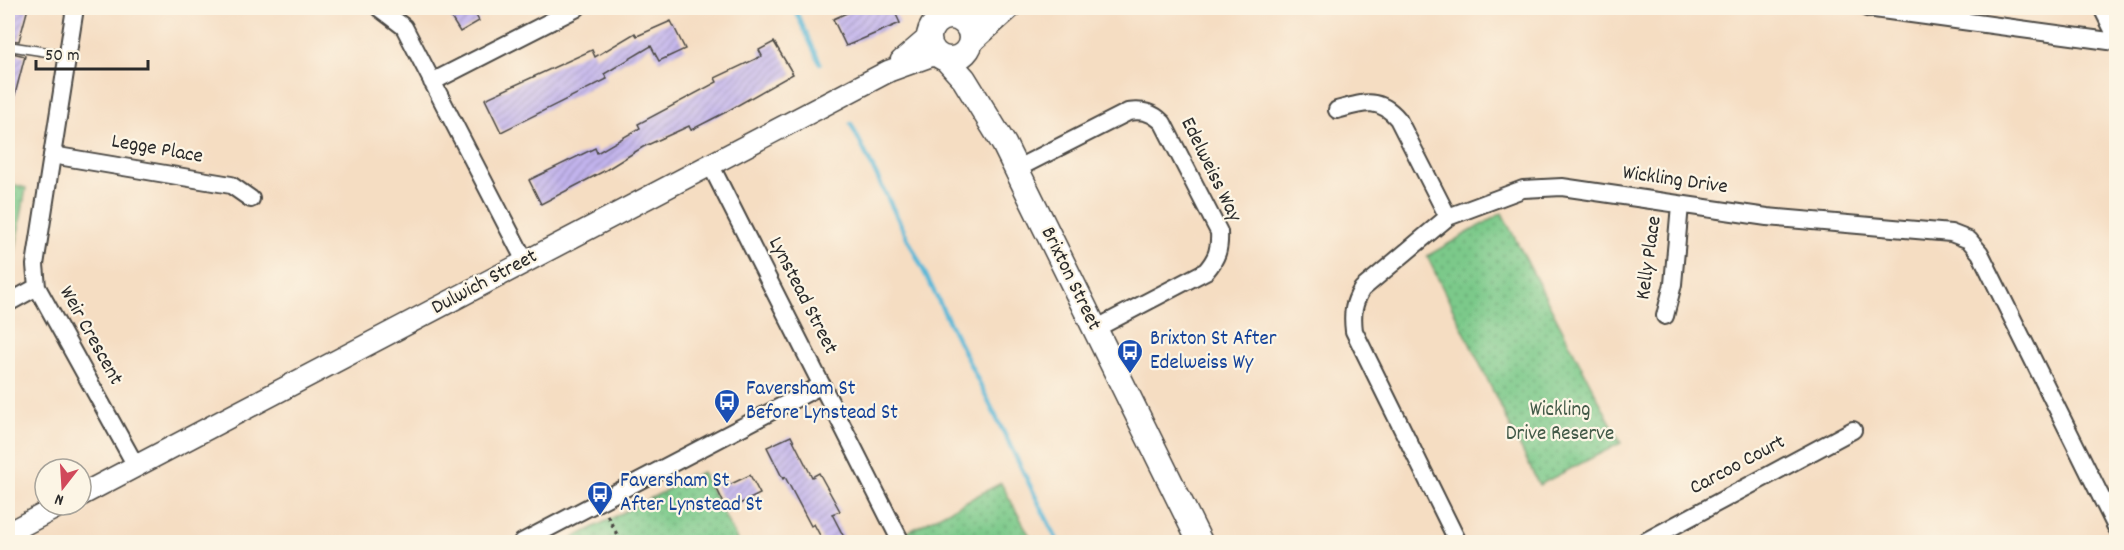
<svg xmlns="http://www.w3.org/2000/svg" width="2124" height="550" viewBox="0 0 2124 550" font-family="Dekko,sans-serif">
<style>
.park{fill:url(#park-dots);stroke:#537a5a;stroke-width:1.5}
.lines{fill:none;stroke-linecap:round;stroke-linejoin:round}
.stream{stroke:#59b7d7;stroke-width:4.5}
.building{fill:url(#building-hatch)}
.service-casing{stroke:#494642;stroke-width:11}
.minor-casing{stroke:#494642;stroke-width:20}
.tertiary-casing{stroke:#494642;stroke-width:24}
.secondary-casing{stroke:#494642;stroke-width:27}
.path{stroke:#494642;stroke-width:3;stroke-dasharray:4.5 4.5;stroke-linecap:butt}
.service{stroke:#fff;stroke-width:8}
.minor{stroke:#fff;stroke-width:16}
.tertiary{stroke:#fff;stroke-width:21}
.secondary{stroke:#fff;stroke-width:24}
.labels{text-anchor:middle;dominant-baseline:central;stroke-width:4.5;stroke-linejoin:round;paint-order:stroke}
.street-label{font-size:21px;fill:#2b2b2b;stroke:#fcf5e5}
.transit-label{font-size:21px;fill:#164399;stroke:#fcf5e5;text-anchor:start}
.park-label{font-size:21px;fill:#435a48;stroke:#fcf5e5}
</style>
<defs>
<pattern id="park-dots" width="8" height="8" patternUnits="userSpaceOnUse" patternTransform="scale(1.5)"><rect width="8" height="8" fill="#7bc98a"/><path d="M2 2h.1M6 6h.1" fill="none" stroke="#65a371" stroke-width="1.8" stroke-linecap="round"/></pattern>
<pattern id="building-hatch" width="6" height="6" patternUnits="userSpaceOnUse" patternTransform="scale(1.5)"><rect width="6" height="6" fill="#c2b4ed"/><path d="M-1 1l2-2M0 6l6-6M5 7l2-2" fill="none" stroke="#9e93c0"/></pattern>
</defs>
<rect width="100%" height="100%" fill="#fcf5e5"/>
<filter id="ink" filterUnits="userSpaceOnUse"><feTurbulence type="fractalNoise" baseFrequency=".0167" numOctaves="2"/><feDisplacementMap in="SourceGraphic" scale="12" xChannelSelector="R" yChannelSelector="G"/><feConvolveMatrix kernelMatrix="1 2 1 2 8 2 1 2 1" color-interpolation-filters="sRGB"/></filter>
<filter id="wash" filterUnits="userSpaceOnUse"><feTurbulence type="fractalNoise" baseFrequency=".008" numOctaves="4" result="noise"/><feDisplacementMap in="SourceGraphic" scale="24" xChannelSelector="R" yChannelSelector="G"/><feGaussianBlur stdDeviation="1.35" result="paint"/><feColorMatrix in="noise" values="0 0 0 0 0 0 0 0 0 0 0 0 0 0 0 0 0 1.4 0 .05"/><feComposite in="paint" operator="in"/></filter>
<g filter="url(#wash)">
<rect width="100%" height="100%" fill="#f5ddc2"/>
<path class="park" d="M8 183 26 188 11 276 8 278Z
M1502 213 1621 443 1539 485 1427 256Z
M702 472 738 542H575L573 538Z
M1001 483 1033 542H911L906 533Z"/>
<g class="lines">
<path class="stream" d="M794 8 820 63
M851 124 1058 542"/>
</g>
<g id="blocks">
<path class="building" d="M8 8H28L19 41 8 40Z
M445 8H472L479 21 460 32Z
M858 8H893L900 23 846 46 833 19Z
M671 21 685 49 659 61 651 46 604 74 607 79 501 132 485 99 592 50 595 57 635 33 637 36Z
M774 42 793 74 724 113 691 130 689 126 643 147 606 170 541 204 529 180 595 148 597 153 640 128 638 124 717 82 715 78 762 56 759 50Z
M8 52 25 56 12 106H8Z
M791 436 812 477 819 473 840 511 832 514 847 543H824L814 524 811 526 785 477 783 479 767 447Z
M750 475 760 494 727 510 715 485 727 480 729 485Z"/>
</g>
</g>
<g filter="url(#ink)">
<use href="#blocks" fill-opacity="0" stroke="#494642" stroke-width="1.5"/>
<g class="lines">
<defs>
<path id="service" d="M8 46 67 55"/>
<path id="minor" d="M75 8 35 265 37 287 136 466
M379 8 404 27 525 261
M1867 8 2116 42
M2102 8 2116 36
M432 82 577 8
M1337 110C1362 103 1379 96 1398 119L1448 217
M52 155 231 185 251 199
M711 166 901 542
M1016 169 1128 112C1143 110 1152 112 1163 123L1219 232C1220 249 1217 258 1206 271L1095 329
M8 303 37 287
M1665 316 1673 284 1680 205
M522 542 822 385
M1458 542 1354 331C1352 314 1353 304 1362 289L1448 217 1523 189 1562 187 1767 217 1951 233 1969 240 1980 253 2116 527
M1644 542 1853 430"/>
<path id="tertiary" d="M961 20 1007 8
M971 43 1010 8
M901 61 929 37
M81 495 889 71 936 54
M8 533 61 505"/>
<path id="secondary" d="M929 38a21 21 0 1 1 42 0a21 21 0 1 1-42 0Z
M946 59 964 79 1004 144 1200 542"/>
</defs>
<use href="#service" class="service-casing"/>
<use href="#minor" class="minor-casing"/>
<use href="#tertiary" class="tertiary-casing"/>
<use href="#secondary" class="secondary-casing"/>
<path class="path" d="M607 515 621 542"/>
<use href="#service" class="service"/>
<use href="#minor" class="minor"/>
<use href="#tertiary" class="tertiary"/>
<use href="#secondary" class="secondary"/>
</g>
</g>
<defs>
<symbol id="bus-pin" viewBox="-11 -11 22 30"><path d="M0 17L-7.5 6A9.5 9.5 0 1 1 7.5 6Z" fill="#1a4fb4" stroke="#fcf5e5"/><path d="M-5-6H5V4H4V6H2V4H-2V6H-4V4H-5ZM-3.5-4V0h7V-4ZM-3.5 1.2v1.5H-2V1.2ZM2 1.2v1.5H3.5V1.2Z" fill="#fff"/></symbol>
</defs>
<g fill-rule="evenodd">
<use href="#bus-pin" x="1115" y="337" width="30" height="40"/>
<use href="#bus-pin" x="712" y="387" width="30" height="40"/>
<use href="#bus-pin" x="585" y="479" width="30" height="40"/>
</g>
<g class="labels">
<g class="street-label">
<text transform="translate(157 150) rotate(10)">Legge Place</text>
<text transform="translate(1210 170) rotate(64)">Edelweiss Way</text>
<text transform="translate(1675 181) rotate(8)">Wickling Drive</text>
<text transform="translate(1650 258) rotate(-82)">Kelly Place</text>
<text transform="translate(1070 279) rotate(64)">Brixton Street</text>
<text transform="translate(485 283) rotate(-28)">Dulwich Street</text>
<text transform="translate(802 296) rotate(63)">Lynstead Street</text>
<text transform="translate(90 336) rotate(61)">Weir Crescent</text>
<text transform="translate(1738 466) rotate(-28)">Carcoo Court</text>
</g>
<g class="transit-label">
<text x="1150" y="340">Brixton St After<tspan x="1150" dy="24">Edelweiss Wy</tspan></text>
<text x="746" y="390">Faversham St<tspan x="746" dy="24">Before Lynstead St</tspan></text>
<text x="620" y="482">Faversham St<tspan x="620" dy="24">After Lynstead St</tspan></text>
</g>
<g class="park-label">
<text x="1560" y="411">Wickling<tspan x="1560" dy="24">Drive Reserve</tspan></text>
</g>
</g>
<rect width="2124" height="550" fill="none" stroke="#fcf5e5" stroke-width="30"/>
<g transform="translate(63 487) rotate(197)"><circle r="28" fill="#fcf5e5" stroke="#a8a49b" stroke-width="1.5"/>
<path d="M0-4.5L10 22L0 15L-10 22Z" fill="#d1495b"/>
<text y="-9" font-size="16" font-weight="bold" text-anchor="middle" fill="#2b2b2b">N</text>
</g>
<path d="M36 60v9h112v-9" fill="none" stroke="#2b2b2b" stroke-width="3"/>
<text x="45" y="60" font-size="18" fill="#2b2b2b" stroke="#fcf5e5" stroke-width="4.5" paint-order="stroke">50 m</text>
</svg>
